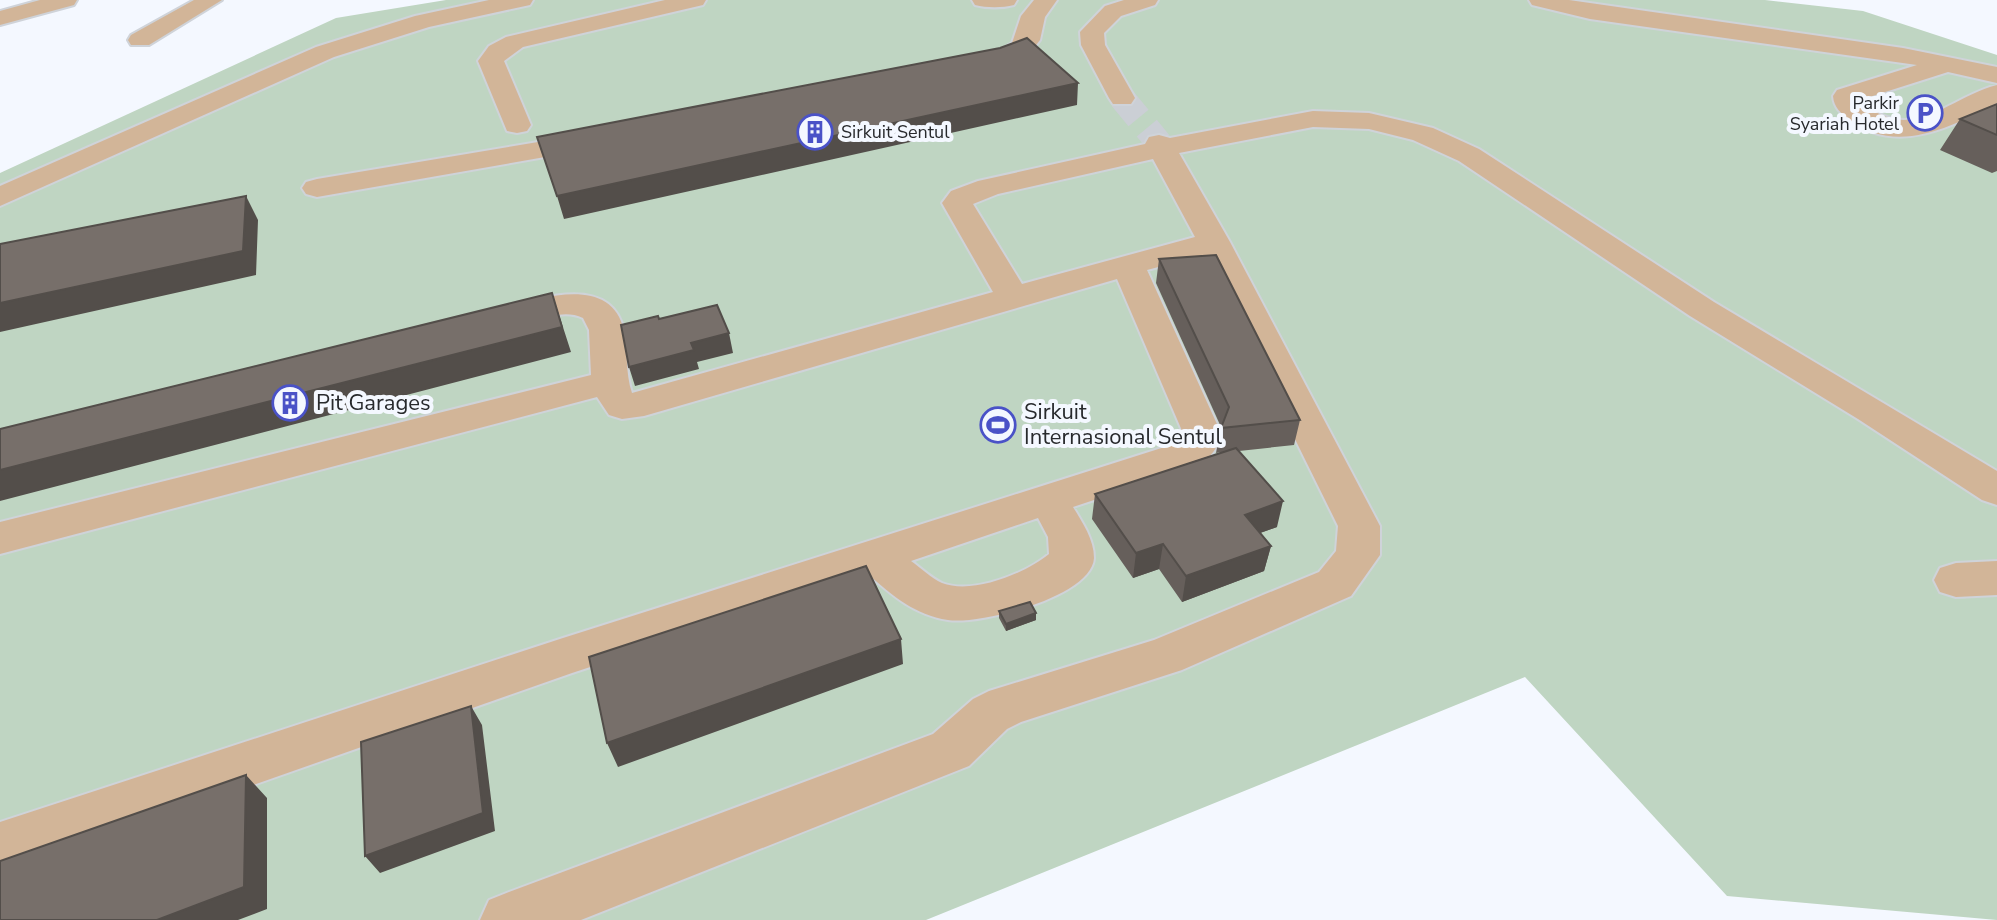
<svg xmlns="http://www.w3.org/2000/svg" width="1997" height="920" viewBox="0 0 1997 920" font-family="'Nunito Sans',sans-serif">
<style>
.green{fill:#bfd5c2}
.lines{fill:none;stroke-linecap:round;stroke-linejoin:round}
.minor-tunnel{stroke:#cbcfd5;stroke-width:26;stroke-dasharray:26 13;stroke-linecap:butt}
.minor-casing{stroke:#cfd3d9;stroke-width:4}
.minor{fill:#d2b598;fill-rule:evenodd}
.wall{fill:#665f5b}
.shaded-wall{fill:#534e4a}
.building{fill:#776f6a;stroke:#534e4a;stroke-width:2}
.labels{text-anchor:middle;dominant-baseline:central;stroke-width:8;stroke-linejoin:round;paint-order:stroke}
.far-poi-label{font-size:18px;fill:#282a2d;stroke:#f4f8ff;text-anchor:end}
.poi-label{font-size:22px;fill:#282a2d;stroke:#f4f8ff;text-anchor:start}
</style>
<rect width="100%" height="100%" fill="#f4f8ff"/>
<path class="green" d="M446 0H1765L1863 11 1997 55V920L1727 896 1525 677 926 920H0V173L336 18Z"/>
<g class="lines">
<path class="minor-tunnel" d="M1122 98 1159 143"/>
<defs>
<path id="minor" d="M40 0H77L74 5 0 25V11Z
M194 0H222L149 45H131L128 40 131 35Z
M489 0H533L530 5 429 27 334 57 0 206V186L316 47 415 16Z
M665 0H706L703 5 523 47 504 61 531 125 527 131 517 133 507 131 478 61 489 46 506 37Z
M972 0H1017L1014 5C1002 8 987 8 975 5Z
M1034 0H1057L1045 17 1040 40 1030 53 1019 60 989 68H971L967 63 971 58 1001 50 1012 43 1021 16Z
M1124 0H1158L1155 5 1121 16 1104 33 1105 45 1135 98 1131 104H1113L1109 98 1081 45 1080 32 1105 6Z
M1529 0H1569L1903 48 1997 67V83L1948 72 1860 100C1910 147 1947 98 1997 85V103C1954 126 1896 156 1850 120 1841 113 1834 108 1833 96L1837 90 1917 65 1590 19 1532 5Z
M1313 111 1369 113 1433 128 1479 149 1714 302 1997 471V505L1982 500 1858 419 1690 316 1459 161 1413 140 1369 129 1313 127 1179 153 1230 242 1380 526V555L1351 596 1182 670 1021 722 1007 729 969 766 581 920H480L489 900 509 892 933 734 973 699 989 691 1154 640 1319 572 1336 551 1338 526 1204 255 1147 270 1221 433C1218 449 1212 455 1199 465L1073 507C1082 522 1094 539 1094 558 1092 597 979 625 948 620 915 615 893 596 869 575L572 673 0 874V822L563 638 1171 445 1181 438 1183 433 1117 279 644 416 622 419 609 415 597 397 0 554V522L591 375 589 330 583 318C554 304 522 334 493 326L488 319 493 312C530 301 611 270 624 331 628 351 625 372 632 393L993 292 942 203 951 191 978 181 1145 144 1149 137 1159 135 1170 138ZM1153 159 1195 237 1022 284 973 204 998 194ZM1038 518 1048 537 1049 554C1026 573 973 595 942 583 931 578 921 568 911 561Z
M592 133 602 135 606 141 602 147 317 197 306 194 302 188 306 182 317 179Z
M1997 561V595L1956 597 1940 592 1934 580 1940 568 1956 563Z"/>
</defs>
<use href="#minor" class="minor-casing"/>
<use href="#minor" class="minor"/>
</g>
<path class="wall" d="M1997 104V171L1992 173 1940 150 1960 119Z
M1159 259 1300 420 1294 445 1239 451 1277 527 1260 533 1271 546 1264 571 1182 602 1159 569 1133 578 1092 519 1095 494 1222 452 1216 453 1221 427 1156 283Z
M999 611 1036 620 1006 631 999 618Z"/>
<path class="shaded-wall" d="M1078 83 1077 105 564 219 557 196Z
M246 196 258 220 256 275 0 332V303Z
M552 293 571 352 0 501V470Z
M729 333 733 353 697 362 699 369 635 386 629 367 691 343Z
M1283 501 1277 527 1240 540 1245 515Z
M1163 544 1159 569 1133 578 1136 553Z
M1271 546 1264 571 1182 602 1186 576Z
M1036 613V620L1006 631V624Z
M901 639 903 664 618 767 607 743Z
M471 706 482 725 495 831 380 873 365 856Z
M246 775 267 798V909L238 920H157Z"/>
<path class="building" d="M1027 38 1078 83 557 196 537 137 1000 48Z
M1997 104V135L1960 119Z
M246 196 243 251 0 303V244Z
M1216 255 1300 420 1221 428 1229 407 1159 259Z
M552 293 562 327 0 470V429Z
M717 305 729 333 691 343 694 350 629 367 621 325 658 316 659 319Z
M1236 448 1283 501 1245 515 1271 546 1186 576 1163 544 1136 553 1095 494Z
M866 566 901 639 607 743 589 657Z
M1030 602 1036 613 1006 624 999 611Z
M471 706 483 813 365 856 361 742Z
M246 775 244 887 157 920H0V861Z"/>
<defs>
<symbol id="parking-ring" viewBox="-11 -11 22 22"><circle r="9.5" fill="#f4f8ff" stroke="#4a52c7" stroke-width="1.5"/><path d="M-3.5-5.5H1a3.5 3.5 0 0 1 0 7H-1V5.5H-3.5ZM-1-3.4V-.6H.8a1.4 1.4 0 0 0 0-2.8Z" fill="#4a52c7"/></symbol>
<symbol id="building-ring" viewBox="-11 -11 22 22"><circle r="9.5" fill="#f4f8ff" stroke="#4a52c7" stroke-width="1.5"/><path d="M-4-6H4V6H1V3H-1V6H-4ZM-2.5-4.3h1.7v1.8h-1.7ZM.8-4.3h1.7v1.8H.8ZM-2.5-1h1.7V.8h-1.7ZM.8-1h1.7V.8H.8Z" fill="#4a52c7"/></symbol>
<symbol id="stadium-ring" viewBox="-11 -11 22 22"><circle r="9.5" fill="#f4f8ff" stroke="#4a52c7" stroke-width="1.5"/><path d="M0-5a6.5 5 0 1 0 0 10a6.5 5 0 1 0 0-10ZM-3.5-1.8h7v3.6h-7Z" fill="#4a52c7"/></symbol>
</defs>
<g fill-rule="evenodd">
<use href="#parking-ring" x="1905" y="93" width="40" height="40"/>
<use href="#building-ring" x="795" y="112" width="40" height="40"/>
<use href="#building-ring" x="270" y="383" width="40" height="40"/>
<use href="#stadium-ring" x="978" y="405" width="40" height="40"/>
</g>
<g class="labels">
<g class="far-poi-label">
<text x="1899" y="103">Parkir<tspan x="1899" dy="21">Syariah Hotel</tspan></text>
<text x="841" y="132" text-anchor="start">Sirkuit Sentul</text>
</g>
<g class="poi-label">
<text x="316" y="403">Pit Garages</text>
<text x="1024" y="412">Sirkuit<tspan x="1024" dy="25">Internasional Sentul</tspan></text>
</g>
</g>
</svg>
